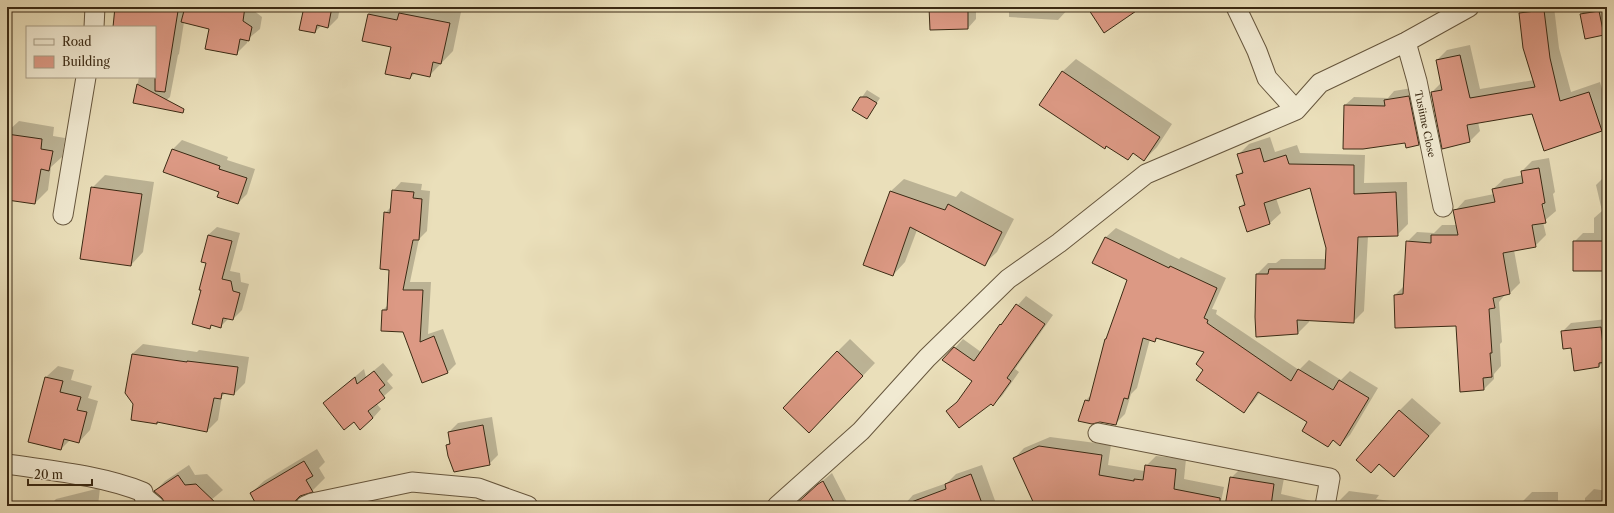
<svg xmlns="http://www.w3.org/2000/svg" width="1614" height="513" viewBox="0 0 1614 513" font-family="'Libre Caslon Text',serif">
<style>
.shadow{fill:#0003;fill-rule:evenodd}
.building{fill:#dc9984;stroke:#3b2a14}
.lines{fill:none;stroke-linecap:round;stroke-linejoin:round}
.minor-casing{stroke:#67573e;stroke-width:21}
.minor{stroke:#f1ead2;stroke-width:19}
.labels{text-anchor:middle;dominant-baseline:central;stroke-width:4;stroke-linejoin:round;paint-order:stroke}
.street-label{font-size:10px;fill:#3b2a14;stroke:#f1ead2}
</style>
<rect width="100%" height="100%" fill="#eadfba"/>
<filter id="stains"><feTurbulence type="fractalNoise" baseFrequency=".005" numOctaves="4"/><feColorMatrix values="0 0 0 0 .2 0 0 0 0 .09 0 0 0 0 .02 0 0 0 .5 -.17"/></filter>
<radialGradient id="worn" r=".72"><stop offset=".6" stop-color="#630" stop-opacity="0"/><stop offset="1" stop-color="#630" stop-opacity=".3"/></radialGradient>
<path class="shadow" d="M116 7H254L253 10 262 17 260 29 248 39 247 43 236 54 210 28 184 22 179 54 178 55 170 97 159 107 134 102 139 77H155V27H114Z
M305 7H340L338 18 329 27 321 26 315 32Z
M370 7H438L461 12 453 51 429 76 415 73 410 78 392 46 364 40Z
M906 7H976V19L968 28 930 12H906Z
M1009 7H1070L1058 20 1009 17Z
M1527 7H1554L1559 48 1571 92 1600 82 1607 106V125L1601 131 1533 113 1478 122 1480 131 1470 141 1432 92 1441 83 1437 60 1447 50 1470 45 1480 89 1534 80 1520 14Z
M1588 7H1607V30L1603 34 1581 14Z
M1076 59 1172 124 1157 147 1144 160 1134 153 1127 159 1040 105 1063 71Z
M1418 87 1427 136 1419 145 1406 141 1345 105 1354 97 1388 98 1394 91Z
M867 90 880 98 867 118 853 110Z
M19 121 54 127 53 136 65 138 62 157 51 167 48 190 35 203 7 198V187L12 154 7 153V132Z
M1270 137 1275 152 1297 145 1300 153 1365 155 1364 183 1407 182 1408 224 1397 235 1368 236 1364 311 1353 322 1309 319V322L1298 333 1257 336V274L1268 263H1276L1281 259H1327V248L1310 187 1276 198 1281 213 1270 223 1240 207 1245 202 1237 176 1243 170 1238 155 1249 144Z
M182 140 228 157 227 160 255 169 247 194 238 203 220 192 165 172 173 149Z
M1549 158 1555 192 1553 194 1556 211 1543 222 1546 235 1535 246 1514 250 1520 283 1510 293 1504 295V296L1499 302 1502 342 1500 344 1501 366 1494 374V379L1484 389 1457 325 1395 295 1405 285 1407 242 1417 232 1434 233 1442 225H1457L1455 211 1465 200 1494 194 1493 189 1504 179 1523 175 1522 171 1532 161ZM1540 199H1542L1545 215H1543Z
M105 175 154 182 143 252 131 265 92 188Z
M1605 176H1607V269L1574 242 1583 233H1594V218L1602 211 1596 185Z
M904 179 956 197 961 191 1014 219 997 252 984 264 917 230 905 262 893 275 865 265 891 191Z
M401 182 422 184 421 190 430 191 427 231 419 239 410 282H431L428 334 443 329 456 364 448 372 383 310 388 305 390 269 385 213 392 206 393 191Z
M217 227 240 233 230 271 240 273 241 282 249 284 242 310 233 319 229 318 220 327 212 325 210 327 202 290 207 262 208 235Z
M1116 228 1179 259 1181 257 1226 278 1212 309 1217 310 1216 314 1299 370 1309 360 1341 380 1350 371 1378 388 1350 435 1340 445 1334 440 1328 446 1309 421 1260 392 1253 402 1244 411 1205 369 1206 351 1158 338 1155 341 1150 339 1137 388 1131 394 1125 414 1115 424 1086 400 1092 394 1105 339 1108 336 1128 280 1106 237Z
M1026 296 1053 315 1015 369 1019 372 1002 396 993 404 991 403 947 411 962 398 974 381 955 348 963 339 981 352 1000 325Z
M1607 319V361H1604L1599 367 1562 332 1571 323Z
M850 339 875 363 822 419 837 352Z
M143 344 197 352 199 350 249 357 245 383 234 394 226 393 222 396 218 420 207 431 159 421 157 423 134 404 132 354Z
M383 363 393 375 387 381 393 388 376 403 381 409 373 418 354 420 324 403 364 369 366 377Z
M58 366 74 370 71 380 92 386 88 398 98 401 90 430 79 442 70 440 61 449 46 377Z
M1412 398 1441 423 1394 476 1380 464 1371 472 1399 411Z
M492 417 498 455 489 464 447 445 450 442 449 432 458 423Z
M1050 437 1111 445 1108 465 1144 471 1146 466 1156 456 1186 459 1184 479 1224 487 1220 506H1155L1135 504 1132 506H1036L1014 459 1024 448Z
M317 449 325 462 319 468 325 478 312 491 307 493V497L304 506H258L251 493 264 481Z
M189 465 195 475 207 474 223 490 204 506H167L166 501 155 491 165 481Z
M982 465 997 506H903L913 495 947 483 956 474Z
M1242 467 1285 473 1281 494 1333 506H1226L1231 478Z
M832 473 849 506H799L807 494Z
M100 488 98 506H49L56 499Z
M1594 489 1607 491V506H1585V498Z
M1349 491 1379 495 1376 499 1404 503 1403 506H1337L1338 502Z
M1532 492H1558V506H1523V501Z
M454 502V506H414L416 503Z"/>
<path class="building" d="M115 7H165L178 11 165 92 155 91V27H113Z
M185 7H245L243 21 252 27 249 41 240 39 237 55 205 49 209 29 181 22Z
M304 7H332L328 28 317 25 315 33 299 30Z
M929 7H968V29L930 30Z
M1087 7H1142L1104 33Z
M1544 10 1550 58 1560 101 1589 92 1602 131 1544 151 1532 114 1467 125 1470 142 1442 149 1431 92 1442 90 1436 60 1460 55 1470 98 1535 87 1523 48 1519 13Z
M1599 11 1604 35 1585 39 1580 14Z
M399 13 450 23 441 64 433 62 430 77 412 73 410 79 385 74 391 47 362 41 368 14 397 20Z
M1062 71 1160 137 1144 161 1133 153 1128 160 1106 146 1105 149 1039 105Z
M137 84 184 109 183 113 133 103Z
M1409 96 1419 145 1406 148 1405 143 1363 149H1343L1344 105 1385 106 1384 100Z
M860 97H867L877 103 867 119 852 110Z
M7 134 42 139 41 149 53 151 49 171 41 169 35 204 7 200V181L11 155 7 154Z
M1260 148 1264 162 1286 155 1289 164 1354 165V194L1396 192 1398 236 1358 237 1354 323 1297 320 1298 334 1256 337 1255 317 1256 274H1268L1269 269H1325L1326 248 1310 188 1264 203 1270 224 1247 232 1239 207 1245 205 1236 175 1243 173 1237 154Z
M172 149 220 166 219 169 247 178 238 204 217 197 219 192 163 172Z
M1539 168 1545 203 1542 204 1546 223 1532 225 1536 247 1503 253 1510 294 1493 298 1495 308 1489 309 1492 353H1490L1492 377 1483 378 1484 390 1460 392 1456 326 1395 328 1394 295 1403 294 1406 241 1431 243V235H1458L1453 210 1495 202 1492 189 1523 183 1521 171Z
M91 187 142 194 131 266 80 259Z
M392 190 414 192 413 198 422 199 419 240H413L403 290H423L420 342 434 336 448 373 422 383 403 332 381 331 382 310H387L389 270 380 269 384 212 390 213Z
M890 191 945 210 948 204 1002 232 985 266 910 227 893 276 863 265Z
M208 235 232 241 222 279 231 281 233 291 240 293 233 320 223 318 221 328 211 325 210 329 192 324 201 290H199L206 263 201 262Z
M1105 237 1169 268 1170 266 1217 288 1204 318 1208 320 1207 323 1291 381 1298 369 1333 390 1339 380 1369 398 1340 446 1333 440 1328 447 1302 431 1307 422 1258 392 1244 413 1196 380 1203 370 1196 364 1204 352 1156 338 1155 342 1143 338 1128 399 1124 398 1116 425 1100 422 1092 424 1078 421 1085 400 1089 401 1105 339H1106L1127 280 1092 263Z
M1573 241H1607V271H1573Z
M1016 304 1045 324 1007 378 1011 381 993 406 991 404 959 428 946 411 957 402 972 381 942 360 954 347 974 361 1000 324 1001 325Z
M1601 327 1603 346H1607V362L1599 363V367L1574 371 1571 348 1563 349 1561 331Z
M837 351 863 376 809 433 783 408Z
M132 354 187 362V361L238 367 234 395 222 393 221 399 214 398 207 432 157 422V424L131 420 133 404 125 393Z
M374 371 385 385 379 390 385 398 368 411 373 418 360 430 354 422 344 430 323 403 355 377 357 384Z
M45 377 63 381 60 392 81 397 77 410 87 412 79 443 64 439 61 450 28 442Z
M1399 410 1429 436 1394 477 1379 464 1371 473 1356 460Z
M483 425 490 465 454 472 448 456 446 445 450 444 448 432Z
M1039 446 1102 455 1099 475 1134 481V479L1143 480 1145 465 1176 469 1174 489 1220 498V506H1146L1127 504V506H1035L1013 458Z
M304 461 313 476 306 480 313 492 300 496 296 500 294 506H257L250 493Z
M971 474 983 506H907L906 504 946 489 945 484Z
M178 475 185 485 196 484 219 506H166L162 498 154 491Z
M1230 477 1274 484 1271 506H1225Z
M823 481 836 506H794L818 484Z"/>
<g class="lines">
<defs>
<path id="minor" d="M1236 7 1257 51 1267 78 1296 110
M94 27 95 7
M1406 42 1417 81 1443 207
M63 215 86 77
M1098 433 1330 478 1325 506
M7 464C53 471 100 475 143 492L144 497 155 506
M305 506 312 503 412 482 478 488 528 506
M777 506 861 431 927 358 1008 279 1059 243 1146 174 1296 110 1320 83 1406 42 1469 7"/>
</defs>
<use href="#minor" class="minor-casing"/>
<use href="#minor" class="minor"/>
</g>
<g class="labels">
<g class="street-label">
<text transform="translate(1425 124) rotate(78)">Tusiime Close</text>
</g>
</g>
<rect width="1614" height="513" fill="none" stroke="#eadfba" stroke-width="24"/>
<rect x="8" y="8" width="1598" height="497" fill="none" stroke="#3b2a14" stroke-width="2"/>
<rect x="12" y="12" width="1590" height="489" fill="none" stroke="#3b2a14"/>
<rect x="26" y="26" width="130" height="52" fill="#f1ead2" stroke="#a89d86"/>
<rect x="34" y="39" width="20" height="6" fill="#f1ead2" stroke="#a89d86"/>
<text x="62" y="46" font-size="12" fill="#3b2a14">Road</text>
<rect x="34" y="56" width="20" height="12" fill="#dc9984" stroke="#a89d86"/>
<text x="62" y="66" font-size="12" fill="#3b2a14">Building</text>
<path d="M28 479v6h64v-6" fill="none" stroke="#3b2a14" stroke-width="2"/>
<text x="34" y="479" font-size="12" fill="#3b2a14" stroke="#f1ead2" stroke-width="3" paint-order="stroke">20 m</text>
<rect width="100%" height="100%" filter="url(#stains)"/>
<rect width="100%" height="100%" fill="url(#worn)"/>
</svg>
